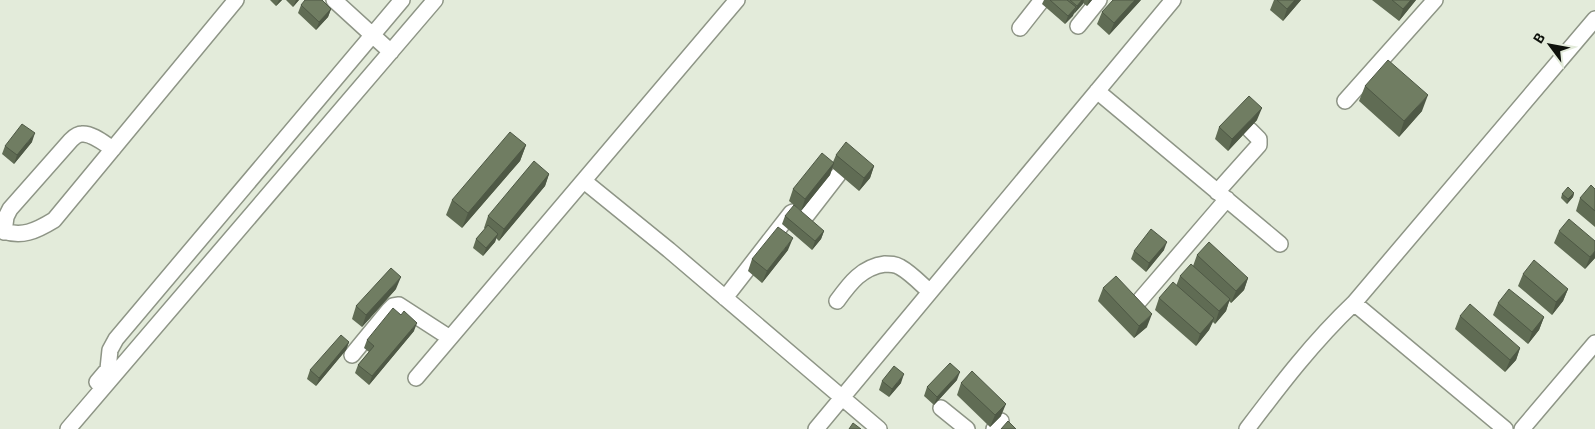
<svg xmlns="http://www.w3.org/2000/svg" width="1595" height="429" viewBox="0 0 1595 429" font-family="'Exo 2',sans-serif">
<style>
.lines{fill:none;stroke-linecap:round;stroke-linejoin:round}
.minor-casing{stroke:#8e9586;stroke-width:18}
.minor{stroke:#fff;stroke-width:15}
.wall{fill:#606c54}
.shaded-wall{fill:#4e5845}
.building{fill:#707d62;stroke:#4e5845}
</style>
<rect width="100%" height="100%" fill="#e3ebda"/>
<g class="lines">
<defs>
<path id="minor" d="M334 0 391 52
M1078 26 1099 0
M1020 28 1042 0
M1097 91 1280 244
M1345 101 1435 0
M584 181 669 250 879 429
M1217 192 1259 145V139L1250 130
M0 230C22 238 36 231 54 220L236 0
M4 232 6 217 10 209 71 140C74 137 78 134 82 134 92 133 105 144 113 149
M725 298 791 213 793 212 802 215H807L838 175
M837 301C850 283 862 267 885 264 891 264 895 264 900 267 911 273 921 284 930 292
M1354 303 1595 19
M1134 307 1227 199
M352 355 389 310 393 306 399 305 450 338
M416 378 737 0
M97 382 108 369 110 350 116 339 402 0
M941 408 967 429
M68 429 435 0
M816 429 1173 0
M994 429 1001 421
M1247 429C1281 384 1313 342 1354 303L1505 429
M1522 429 1595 343"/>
</defs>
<use href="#minor" class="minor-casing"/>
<use href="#minor" class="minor"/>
</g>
<path class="wall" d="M270 0H282L276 6Z
M286 0H299L293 7Z
M1044 0H1092L1087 6 1083 3 1065 24 1042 4Z
M1141 0 1109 35 1097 24 1102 12Z
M1274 0H1301L1283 21 1270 10Z
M1372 0H1416L1399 21Z
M301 5 331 9 328 17 316 30 298 13Z
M1365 86 1422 111 1399 137 1359 101Z
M1257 120 1228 151 1215 139 1219 127Z
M32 142 14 164 2 154 5 146Z
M526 145 520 161 462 228 446 215 452 200Z
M836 155 874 166 870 178 859 191 832 168 830 175 801 211 789 201 793 189 833 162Z
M549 174 545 186 499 241 496 238 495 242 483 256 473 248 476 239 485 229 484 228 488 216Z
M1595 189V227L1576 211 1580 198Z
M1574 193 1573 197 1567 204 1561 198 1562 194Z
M785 216 824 231 821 239 812 250 782 224Z
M1559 231 1595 258 1585 269 1554 243Z
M788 250 762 283 748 271 752 259Z
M1164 250 1146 272 1131 259 1134 251Z
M1197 255 1248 278 1244 290 1231 303 1229 301 1226 311 1215 324 1213 322 1209 330 1196 346 1155 310 1159 298 1176 286 1180 276 1193 266Z
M1523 274 1568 289 1563 301 1552 315 1518 286Z
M1103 288 1147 327 1134 338 1098 301Z
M396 289 362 327 352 319 356 306Z
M1498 303 1544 317 1539 330 1528 344 1493 315Z
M1460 316 1520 348 1516 360 1505 372 1455 329Z
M414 331 369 385 355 373 358 365 369 352 364 348 367 340Z
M349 342 346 350 316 386 307 379 310 370Z
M957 380 934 405 924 396 927 387Z
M882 381 901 383 889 397 879 390Z
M961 383 1001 416 990 427 957 395Z"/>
<path class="shaded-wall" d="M279 0H282L276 6Z
M296 0H299L293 7Z
M1082 0H1084L1083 4 1074 14 1077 6Z
M1089 0H1092L1087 6Z
M1135 0H1141L1109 35 1114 23Z
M1295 0H1301L1283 21 1287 9Z
M1411 0H1416L1399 21 1403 9Z
M1076 7 1073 16 1065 24 1068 16Z
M331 9 328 17 316 30 319 22Z
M1428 95 1422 111 1399 137 1404 121Z
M1262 108 1257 120 1228 151 1232 139Z
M35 133 32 142 14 164 17 155Z
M526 145 520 161 462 228 468 213Z
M834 163 830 175 801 211 805 199Z
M874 166 870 178 859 191 864 178Z
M549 174 545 186 499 241 504 229Z
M1574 193 1573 197 1567 204 1568 199Z
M824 231 821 239 812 250 815 241Z
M498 234 495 242 483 256 486 248Z
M793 238 788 250 762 283 767 271Z
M1167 242 1164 250 1146 272 1149 263Z
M1595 251V258L1585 269 1590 257Z
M401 277 396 289 362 327 366 315Z
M1248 278 1244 290 1231 303 1236 291Z
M1568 289 1563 301 1552 315 1556 302Z
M1230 299 1226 311 1215 324 1219 311Z
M1152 314 1147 327 1134 338 1139 326Z
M1544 317 1539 330 1528 344 1532 332Z
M1214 318 1209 330 1196 346 1200 334Z
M417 323 414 331 369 385 372 376Z
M349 342 346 350 316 386 319 378Z
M1520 348 1516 360 1505 372 1510 360Z
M960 372 957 380 934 405 937 397Z
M904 374 901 383 889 397 892 389Z
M1006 404 1001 416 990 427 995 415Z"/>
<path class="building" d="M305 0H322L331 9 319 22 301 5Z
M1050 0H1067L1076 7 1068 16Z
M1070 0H1082L1077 6Z
M1113 0H1135L1114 23 1102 12Z
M1277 0H1295L1287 9Z
M1392 0H1411L1403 9Z
M1388 60 1428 95 1404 121 1365 86Z
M1249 96 1262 108 1232 139 1219 127Z
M22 124 35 133 17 155 5 146Z
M510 132 526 145 468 213 452 200Z
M846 142 874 166 864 178 836 155Z
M822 153 834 163 805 199 793 189Z
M534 161 549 174 504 229 488 216Z
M1591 185 1595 189V211L1580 198Z
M1568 187 1574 193 1568 199 1562 194Z
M794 205 824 231 815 241 785 216Z
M1569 219 1595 241V251L1590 257 1559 231Z
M488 225 498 234 486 248 476 239Z
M778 227 793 238 767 271 752 259Z
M1151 229 1167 242 1149 263 1134 251Z
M1209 242 1248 278 1236 291 1197 255Z
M1534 260 1568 289 1556 302 1523 274Z
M1191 264 1230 299 1219 311 1180 276Z
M391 268 401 277 366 315 356 306Z
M1116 276 1152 314 1139 326 1103 288Z
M1173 282 1214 318 1200 334 1159 298Z
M1509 289 1544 317 1532 332 1498 303Z
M1470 304 1520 348 1510 360 1460 316Z
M393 308 401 315 404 311 417 323 372 376 358 365 374 346 367 340Z
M341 335 349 342 319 378 310 370Z
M950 363 960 372 937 397 927 387Z
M894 366 904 374 892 389 882 381Z
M972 371 1006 404 995 415 961 383Z
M1008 421 1016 429H1001Z
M853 423 861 429H849Z"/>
<g transform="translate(1550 45) rotate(302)" stroke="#e3ebda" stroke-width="4" paint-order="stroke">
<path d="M0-4L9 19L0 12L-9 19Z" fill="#0e110b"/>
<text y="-8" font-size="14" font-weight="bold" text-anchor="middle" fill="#0e110b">B</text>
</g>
</svg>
